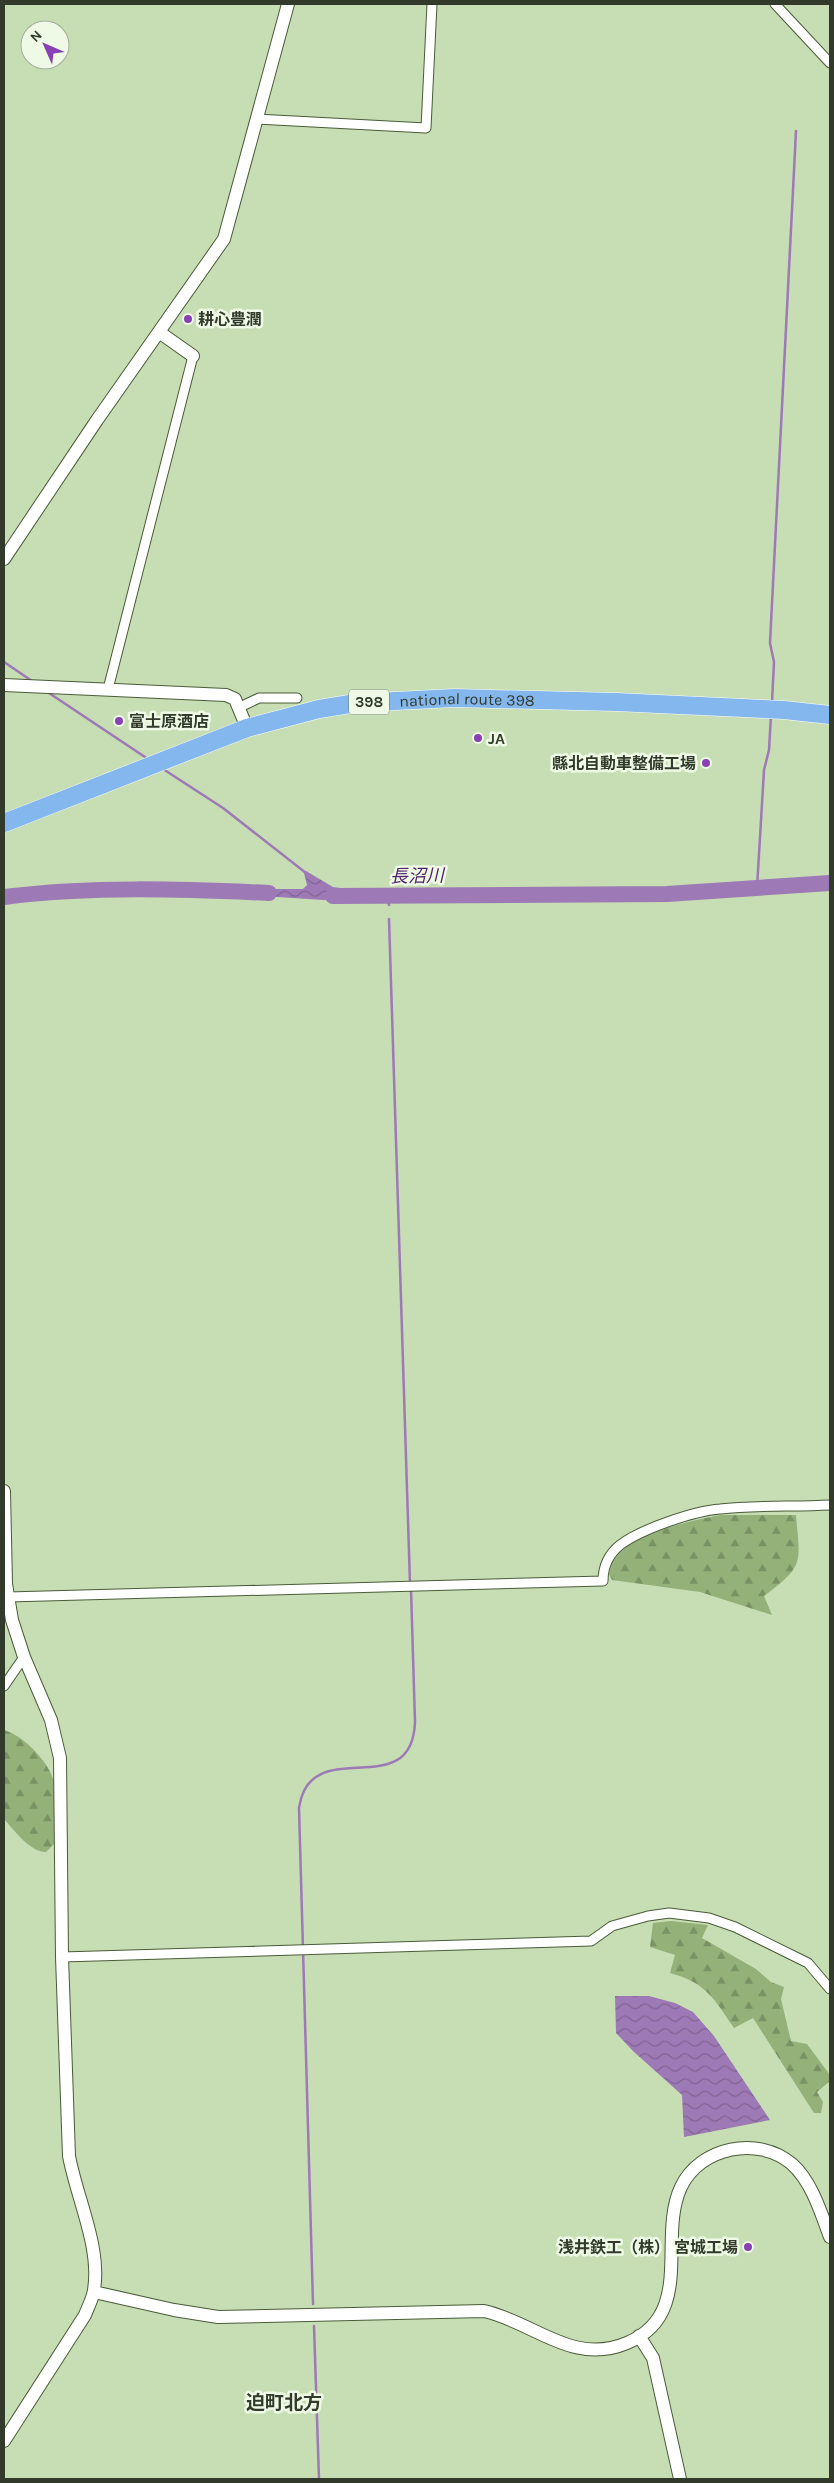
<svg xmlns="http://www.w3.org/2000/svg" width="834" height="2483" viewBox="0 0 834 2483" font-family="Karla,'Noto Sans JP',sans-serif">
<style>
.forest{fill:url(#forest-firs)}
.water{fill:url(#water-waves)}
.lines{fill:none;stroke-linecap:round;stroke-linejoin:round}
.stream{stroke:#9d79b6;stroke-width:2.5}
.river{stroke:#9d79b6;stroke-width:16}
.street-casing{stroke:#495c38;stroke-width:11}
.secondary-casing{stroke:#495c38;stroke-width:14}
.highway-casing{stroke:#fff;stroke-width:19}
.street{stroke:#fff;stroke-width:9}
.secondary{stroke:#fff;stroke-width:12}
.highway{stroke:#84b7ee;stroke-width:18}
.poi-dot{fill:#8840b2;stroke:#eefae5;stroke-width:2}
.labels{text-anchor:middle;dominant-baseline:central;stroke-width:5;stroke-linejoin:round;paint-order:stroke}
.shield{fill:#eefae5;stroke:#6a7463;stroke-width:1}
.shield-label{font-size:15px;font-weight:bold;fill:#323b2b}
.poi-label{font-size:16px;font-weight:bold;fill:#323b2b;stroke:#eefae5;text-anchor:start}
.street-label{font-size:16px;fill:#323b2b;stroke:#eefae5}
.water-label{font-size:18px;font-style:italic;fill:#51216c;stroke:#eefae5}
.quarter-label{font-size:19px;font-weight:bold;fill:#323b2b;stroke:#eefae5}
</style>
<defs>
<pattern id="forest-firs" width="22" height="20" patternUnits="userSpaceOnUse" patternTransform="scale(1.25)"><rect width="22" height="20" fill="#93b179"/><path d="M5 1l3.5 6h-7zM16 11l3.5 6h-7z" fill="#799163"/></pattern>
<pattern id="water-waves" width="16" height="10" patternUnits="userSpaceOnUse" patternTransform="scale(1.25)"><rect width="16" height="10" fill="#9d79b6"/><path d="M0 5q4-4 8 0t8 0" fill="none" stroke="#816494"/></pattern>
</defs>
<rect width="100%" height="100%" fill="#c7ddb4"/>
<path class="forest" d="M721 1515H796C800 1563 805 1566 764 1596L772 1615 700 1592 612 1580 609 1574C611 1567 612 1562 617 1556 635 1533 693 1520 721 1515Z
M4 1730C24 1736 50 1762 55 1785 59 1802 55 1825 55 1843L46 1852C30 1852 14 1830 4 1819Z
M671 1921 708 1925 702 1938 756 1969 771 1982 784 1987 781 1999 791 2041 807 2044 830 2075V2081L817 2092 823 2102 821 2113H814L753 2018 734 2028C714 1999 707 1983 670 1973L675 1955 650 1947 653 1923Z"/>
<path class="water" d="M306 871 333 887 355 890 354 902 248 895V889H303L307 885 304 873Z
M615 1996H649L675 2003 693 2012 714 2036 770 2120 684 2137 682 2095 633 2051 616 2033Z"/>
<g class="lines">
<path class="stream" d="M4 662 32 681
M49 693 148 759
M772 702 774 662 770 643 796 131
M163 769 223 808 306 873
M757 888 764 770 769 750 771 715
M387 896 389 905
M389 919 410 1584
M313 2304 299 1808C310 1731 412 1806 415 1722L411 1589
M314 2326 319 2479"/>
<path class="river" d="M333 896 667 894 830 883
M4 897C91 886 181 889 269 893"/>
<defs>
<path id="street" d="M775 4 830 63
M256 119 426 128 432 4
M108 689 193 356
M240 707 259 698H297
M8 1597 603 1581C603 1567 609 1554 620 1545 641 1529 694 1511 720 1509 756 1505 794 1507 830 1505
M4 1686 24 1657
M62 1957 591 1941 612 1926 648 1916 669 1913 709 1918 735 1927 808 1963 830 1989"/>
<path id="secondary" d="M159 332 193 356
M4 559 97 420 224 239 288 4
M4 685 226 695 235 699 247 728
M4 1491 6 1584 12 1620 24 1657 51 1720 60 1758 62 1957 69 2156C77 2199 101 2247 94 2290 93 2298 88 2307 85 2315L4 2441
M94 2292 174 2310 218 2317 484 2311C534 2322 572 2366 627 2343 696 2314 657 2238 681 2187 700 2147 758 2135 792 2164 812 2182 821 2213 830 2237
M639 2336 653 2358 680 2479"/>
<g id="highway">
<path id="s1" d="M4 823 247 728 319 709 356 703 454 698 616 702 784 710 830 715"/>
</g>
</defs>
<use href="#street" class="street-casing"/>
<use href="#secondary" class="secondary-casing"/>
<use href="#highway" class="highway-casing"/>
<use href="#street" class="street"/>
<use href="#secondary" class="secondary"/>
<use href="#highway" class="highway"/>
</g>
<g class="poi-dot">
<circle cx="188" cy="319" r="5"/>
<circle cx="119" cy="721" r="5"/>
<circle cx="478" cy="738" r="5"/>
<circle cx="706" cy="763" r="5"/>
<circle cx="748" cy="2247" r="5"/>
</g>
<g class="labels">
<rect class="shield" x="349" y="689.5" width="40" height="25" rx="4"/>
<g class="shield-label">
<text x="369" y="702">398</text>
</g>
<g class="poi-label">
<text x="198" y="319">耕心豊潤</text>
<text x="129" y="721">富士原酒店</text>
<text x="488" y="738">JA</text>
<text x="696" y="763" text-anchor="end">縣北自動車整備工場</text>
<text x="738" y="2247" text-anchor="end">浅井鉄工（株） 宮城工場</text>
</g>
<g class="street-label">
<text stroke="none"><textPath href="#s1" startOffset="484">national route 398</textPath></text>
</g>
<g class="water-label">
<text transform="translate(417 876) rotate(-1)">長沼川</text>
</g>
<g class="quarter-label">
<text x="284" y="2403">迫町北方</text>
</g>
</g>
<rect width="834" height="2483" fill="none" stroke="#323b2b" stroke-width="10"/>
<g transform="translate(45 45) rotate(315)"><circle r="24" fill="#eefae5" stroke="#a3ae9b"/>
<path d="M0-4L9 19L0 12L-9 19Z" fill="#8840b2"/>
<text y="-8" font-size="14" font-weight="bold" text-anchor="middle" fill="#323b2b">N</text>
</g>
</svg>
